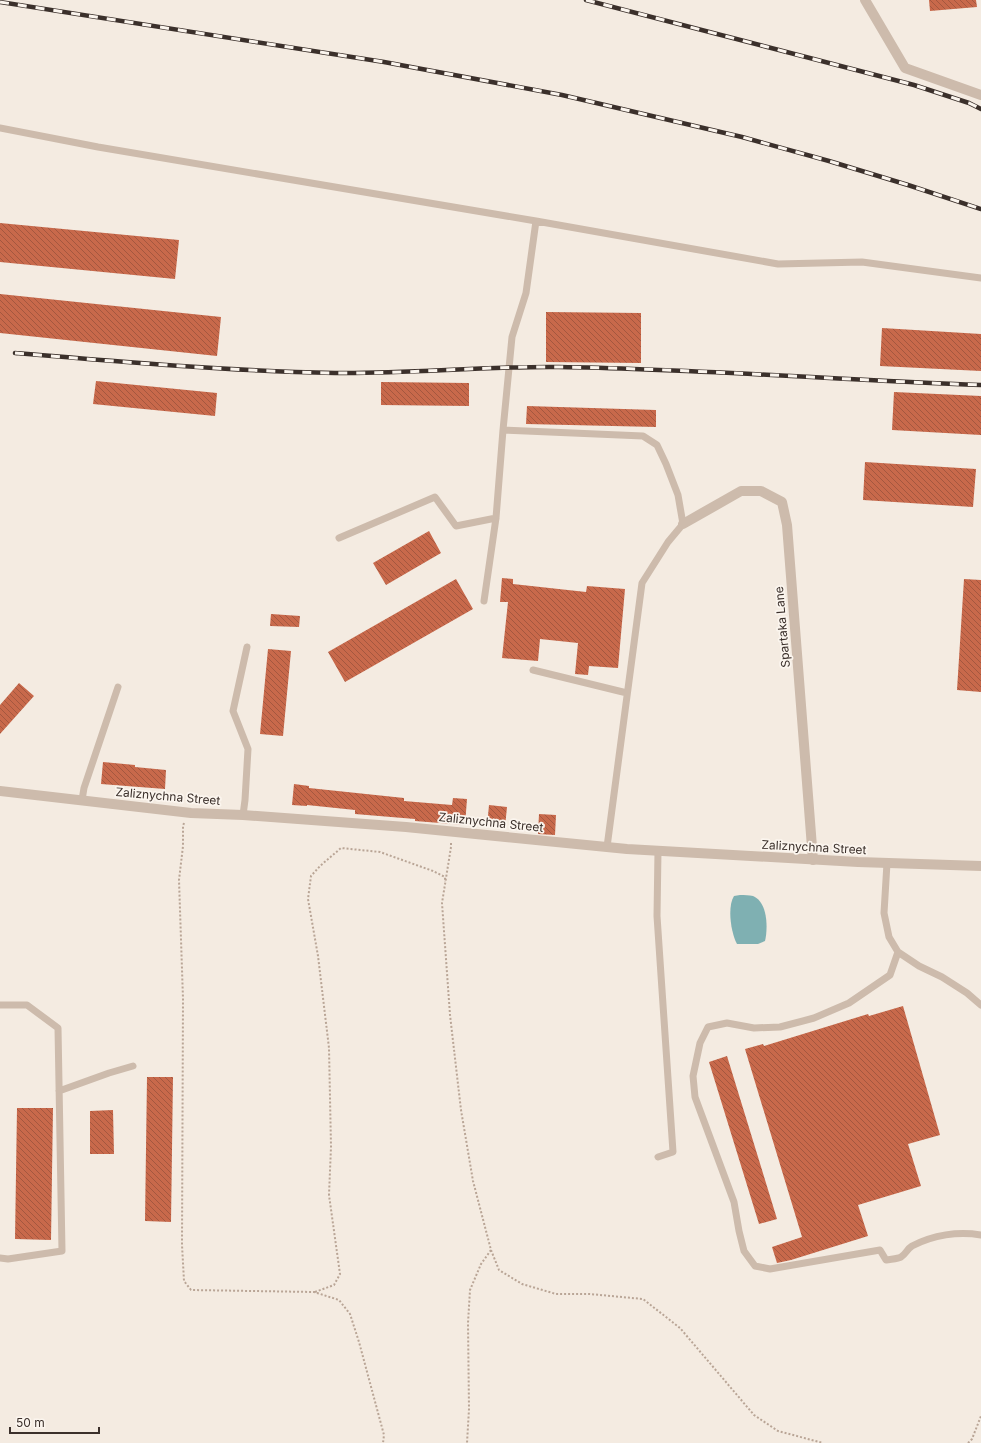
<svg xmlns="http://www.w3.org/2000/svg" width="981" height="1443" viewBox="0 0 981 1443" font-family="Inter,sans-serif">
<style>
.water{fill:#7fb0b2}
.building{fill:url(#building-back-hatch)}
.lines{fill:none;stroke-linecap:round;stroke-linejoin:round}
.path{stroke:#b9a596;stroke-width:2;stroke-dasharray:2 2;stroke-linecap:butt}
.service{stroke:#cdbbac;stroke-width:7}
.minor{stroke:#cdbbac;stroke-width:10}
.tertiary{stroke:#cdbbac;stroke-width:10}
.rail-casing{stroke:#3b302b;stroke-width:4.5}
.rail{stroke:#fbf5ee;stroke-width:3;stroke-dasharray:9;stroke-linecap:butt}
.labels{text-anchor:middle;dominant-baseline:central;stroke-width:3.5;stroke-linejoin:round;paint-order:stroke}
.street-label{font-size:12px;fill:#3b302b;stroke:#fbf5ee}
</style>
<defs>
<pattern id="building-back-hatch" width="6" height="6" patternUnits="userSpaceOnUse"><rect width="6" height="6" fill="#c8694b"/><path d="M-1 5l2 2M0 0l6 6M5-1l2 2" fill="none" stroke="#a4573f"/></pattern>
</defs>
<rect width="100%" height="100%" fill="#f4ebe1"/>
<path class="water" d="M740 895C745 895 749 895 753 896 768 902 768 929 765 941L758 944H737C731 933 727 907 734 896Z"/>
<path class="building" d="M929 0H976L977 7 930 11Z
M0 223 179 240 175 279 0 262Z
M0 294 221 317 217 356 0 333Z
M546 312 641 313V363L546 362Z
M882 328 981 334V371L880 366Z
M96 381 217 393 215 416 93 404Z
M381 382 469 383V406L381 405Z
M894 392 981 396V435L892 430Z
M527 406 656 410V427L526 424Z
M865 462 976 469 973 507 863 500Z
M429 531 441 553 386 585 373 563Z
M502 578 513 579V584L586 592 587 586 625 589 618 668 589 666 588 675 575 674 578 643 540 639 538 661 502 658 508 602H500Z
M456 579 473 609 345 682 328 652Z
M964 579 981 580V692L957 690Z
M271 614 300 616 299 627 270 626Z
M268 649 291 651 283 736 260 734Z
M19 683 34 696 0 734V705Z
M103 762 135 765V767L166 770 165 789 101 784Z
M294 784 309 786V788L404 798V801L452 805 453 798 467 799 465 825 415 821V819L355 814V810L307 805V806L292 805Z
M489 805 507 807 505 827 487 826Z
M539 814 556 815 555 835 538 834Z
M903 1006 940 1135 908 1144 921 1186 858 1205 868 1236 791 1260 777 1263 772 1247 802 1237 745 1049 763 1044 764 1046 868 1014 869 1016Z
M727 1056 777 1219 759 1224 709 1062Z
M147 1077H173L171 1222 145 1221Z
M17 1108H53L51 1240 15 1239Z
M113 1110 114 1154H90V1111Z"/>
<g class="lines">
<path class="path" d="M184 823 183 826V846L179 880 183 999 182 1245 184 1281 191 1290 314 1292 339 1300 350 1314 359 1342 384 1435 383 1443
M451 843V847L442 903 450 1015 461 1110 473 1181 491 1250 481 1264 470 1290 468 1323 469 1409 467 1443
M491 1250 499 1270 522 1284 556 1294H590L643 1299 680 1328 754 1415 778 1431 823 1443
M315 1292 334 1285 340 1274 329 1195 331 1147 329 1048 318 956 308 899 311 876 320 866 341 848 380 852 433 871 445 877V882
M968 1443 972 1439 981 1416"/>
<path class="service" d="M0 128 98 147 536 221 526 293 512 337 503 430 643 436 657 445 666 464 678 495 683 524 668 542 642 583 607 847
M536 221 778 264 862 262 981 278
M339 538 435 497 456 526 496 518
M484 601 496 518 503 430
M533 670 627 693
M82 800 84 788 118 687
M243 815 245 800 248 749 233 711 247 647
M887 863 884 913 889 937 898 952 919 966 942 977 967 993 981 1005
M898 952 890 975 849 1003 814 1018 780 1027 754 1028 727 1023 708 1027 700 1043 693 1076 695 1097 734 1202 739 1231 744 1251 755 1266 770 1269 880 1250 886 1260C891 1259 898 1259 901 1257 906 1254 907 1249 912 1246 933 1235 958 1231 981 1235
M0 1005H27L58 1028 62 1251 8 1259 0 1258
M59 1091 109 1073 133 1066
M658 1157 673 1152 657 916 658 851"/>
<path class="minor" d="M865 0 905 68 981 95
M683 524 741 491H761L782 502 787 525 813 860"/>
<path class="tertiary" d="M0 791 191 813 243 815 406 827 627 849 858 862 981 866"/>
<defs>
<path id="rail" d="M586 0 914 85 969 103 981 109
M0 2 384 62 562 95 742 137 829 161 908 185 981 209
M15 353C122 362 228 371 335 373 409 374 484 366 559 367 699 369 840 380 981 385"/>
</defs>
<use href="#rail" class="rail-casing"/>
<use href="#rail" class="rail"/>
</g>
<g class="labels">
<g class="street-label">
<text transform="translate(782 627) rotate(-95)">Spartaka Lane</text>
<text transform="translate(168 796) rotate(5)">Zaliznychna Street</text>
<text transform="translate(491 822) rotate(6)">Zaliznychna Street</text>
<text transform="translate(814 847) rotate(3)">Zaliznychna Street</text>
</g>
</g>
<path d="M10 1427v6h89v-6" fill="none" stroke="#3b302b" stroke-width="2"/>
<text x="16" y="1427" font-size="12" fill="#3b302b" stroke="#fbf5ee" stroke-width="3" paint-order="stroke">50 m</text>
</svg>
